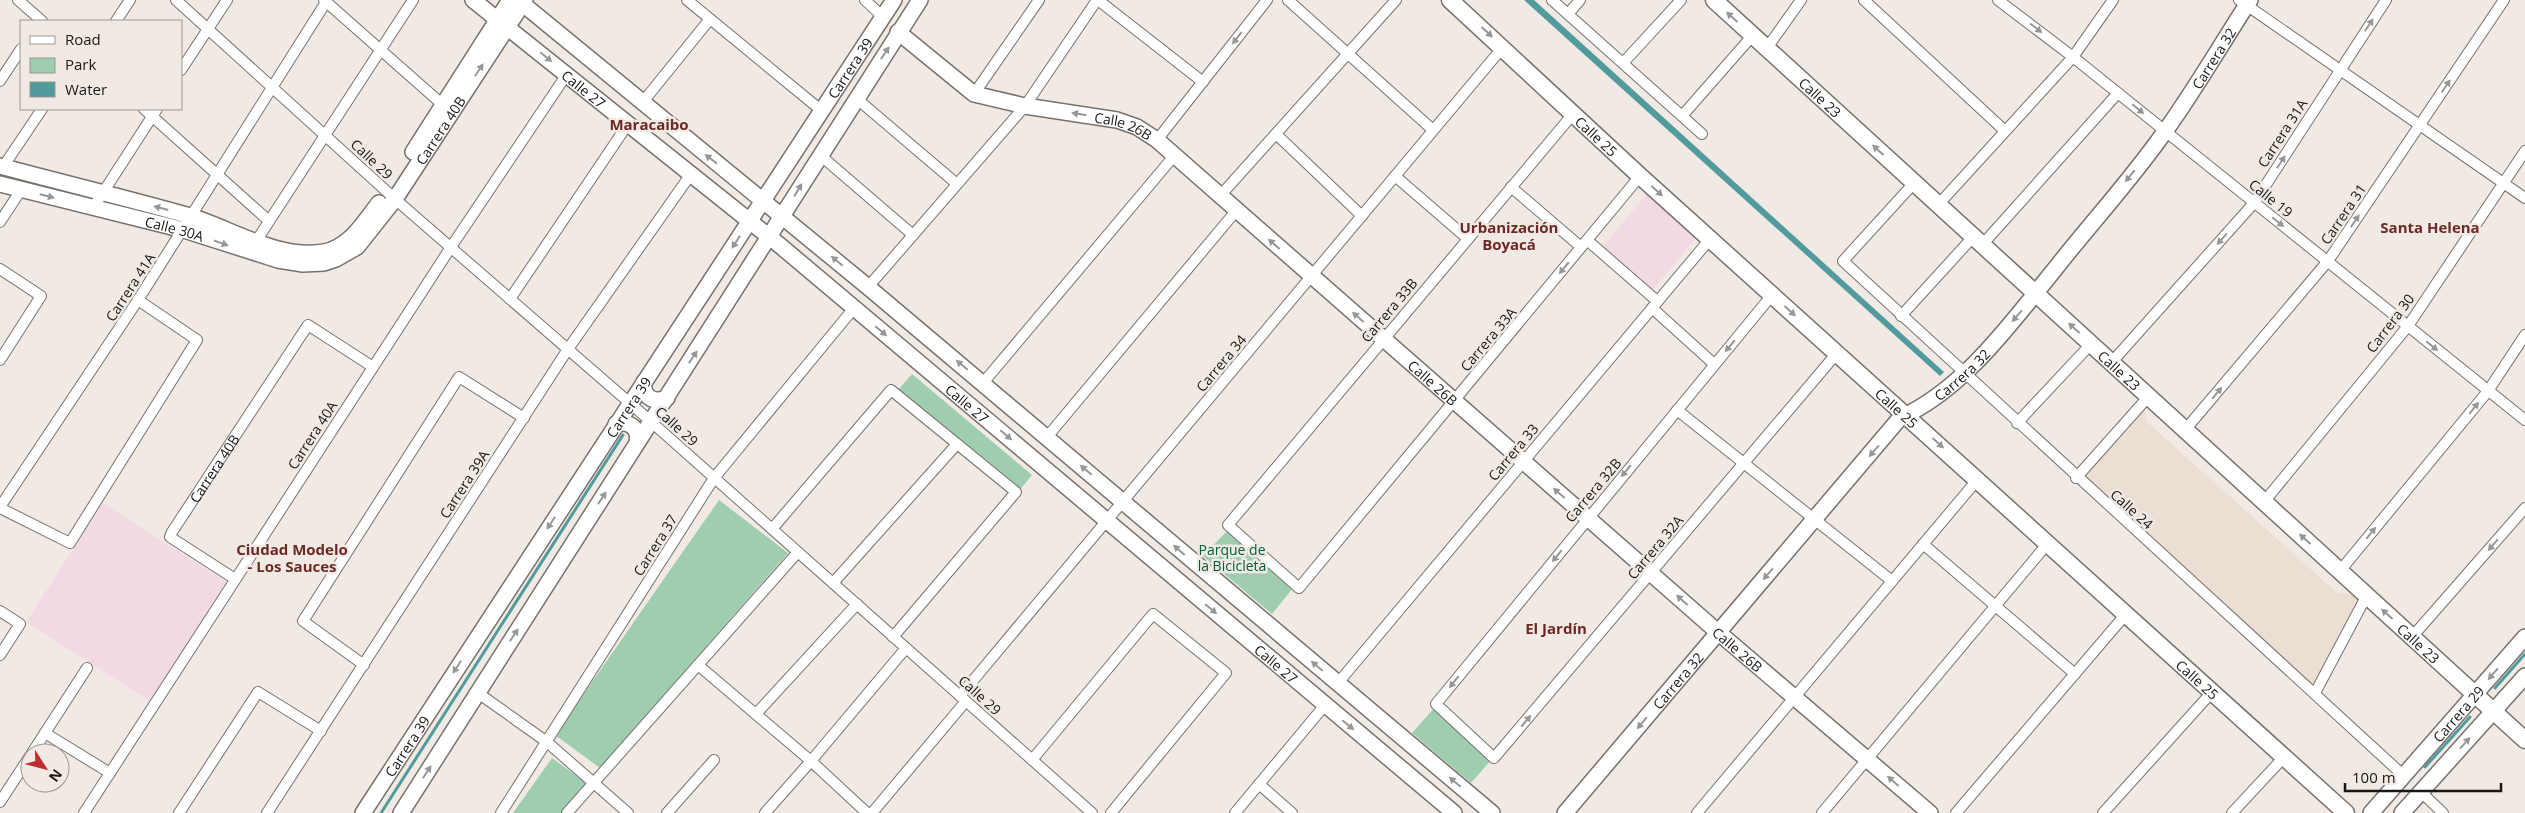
<svg xmlns="http://www.w3.org/2000/svg" width="2525" height="813" viewBox="0 0 2525 813" font-family="'Open Sans',sans-serif">
<style>
.built{fill:#ebded2}
.education{fill:#f2dae5}
.green{fill:#9eceaf}
.water{fill:#529b9d}
.lines{fill:none;stroke-linecap:round;stroke-linejoin:round}
.stream{stroke:#529b9d;stroke-width:3}
.street-casing{stroke:#78726c;stroke-width:12}
.secondary-casing{stroke:#78726c;stroke-width:18}
.primary-casing{stroke:#78726c;stroke-width:19}
.street{stroke:#fff;stroke-width:10}
.secondary{stroke:#fff;stroke-width:15}
.primary{stroke:#fff;stroke-width:16}
.oneway{fill:#989796}
.labels{text-anchor:middle;dominant-baseline:central;stroke-width:5;stroke-linejoin:round;paint-order:stroke}
.street-label{font-size:14px;fill:#1a1715;stroke:#f1eae4}
.park-label{font-size:14px;fill:#015f37;stroke:#f1eae4}
.neighbourhood-label{font-size:15px;font-weight:bold;fill:#6e2825;stroke:#f1eae4}
</style>
<rect width="100%" height="100%" fill="#f1eae4"/>
<path class="built" d="M2149 396 2145 410 2146 421 2337 593 2367 595 2315 693 2076 478Z"/>
<path class="education" d="M1647 194 1698 236 1652 291 1601 248Z
M103 503 228 583 151 702 26 622Z"/>
<path class="green" d="M912 374 1032 475 1019 491 898 390Z
M719 500 788 553 600 768 555 735Z
M1228 530 1293 588 1272 614 1203 556Z
M1436 706 1492 759 1471 783 1412 733Z
M552 758 588 784 561 813H513Z"/>
<path class="water" d="M1524 0H1534L1944 372 1940 376Z"/>
<g class="lines">
<path class="stream" d="M2495 688 2525 654
M2425 767 2470 717
M381 813 623 435"/>
<defs>
<g id="street">
<path d="M18 0 42 21"/>
<path d="M176 0 395 199 639 411 1092 813"/>
<path d="M324 0 443 105"/>
<path d="M687 0 822 111"/>
<path d="M865 0 883 17"/>
<path d="M1098 0 1203 82"/>
<path d="M1288 0 1433 130"/>
<path d="M1552 0 1702 134"/>
<path d="M1864 0 2005 131"/>
<path d="M1998 0 2073 57 2525 420"/>
<path d="M2239 0 2525 198"/>
<path d="M1568 14 1580 0"/>
<path d="M116 21 130 0"/>
<path d="M1767 48 1801 0"/>
<path d="M1623 63 1681 0"/>
<path d="M181 70 227 0"/>
<path d="M0 81 21 49"/>
<path d="M974 94 1039 0"/>
<path d="M856 98 957 184"/>
<path d="M642 103 710 19"/>
<path d="M144 109 269 221"/>
<path d="M1573 114 1228 525 1299 588 1640 176"/>
<path d="M1682 116 1753 35"/>
<path d="M1276 134 1362 216"/>
<path d="M1157 140 1267 0"/>
<path d="M820 155 913 235"/>
<path d="M3 167 42 109"/>
<path d="M1395 176 1468 239"/>
<path d="M1914 183 1843 261 2404 776"/>
<path d="M1511 187 1581 247"/>
<path d="M1220 196 1396 0"/>
<path d="M1938 205 2073 57 2113 0"/>
<path d="M93 208 157 109"/>
<path d="M0 222 21 190"/>
<path d="M1587 240 1657 301"/>
<path d="M1982 245 2118 93"/>
<path d="M253 246 413 0"/>
<path d="M0 269 41 296 0 360"/>
<path d="M868 287 1025 106 1097 0"/>
<path d="M1772 295 1436 704 1494 758 1837 353"/>
<path d="M510 299 628 124"/>
<path d="M1652 308 1714 364"/>
<path d="M1901 316 1973 237"/>
<path d="M2111 363 2254 203 2386 0"/>
<path d="M983 383 1174 156"/>
<path d="M1677 410 1892 581"/>
<path d="M2017 423 2091 344"/>
<path d="M2185 430 2328 261 2504 0"/>
<path d="M1047 437 1236 211"/>
<path d="M2076 478 2149 396"/>
<path d="M2264 502 2408 326 2525 151"/>
<path d="M0 507 138 300 326 2"/>
<path d="M0 508 70 543 197 340 138 300"/>
<path d="M772 529 891 390 1016 492 893 637"/>
<path d="M1923 544 2075 674"/>
<path d="M2340 571 2488 391 2525 335"/>
<path id="s1" d="M235 579 170 537 172 532 308 325 373 367"/>
<path d="M833 583 957 444"/>
<path d="M0 611 20 624 0 655"/>
<path d="M2412 637 2525 508"/>
<path d="M364 665 303 621 459 377 524 418"/>
<path d="M698 665 811 761 867 813"/>
<path d="M1338 683 1710 239"/>
<path d="M478 693 547 742 628 813"/>
<path d="M2315 693 2367 595"/>
<path d="M960 696 1503 47"/>
<path d="M756 714 857 604"/>
<path d="M45 733 110 773"/>
<path d="M32 753 87 668"/>
<path d="M1032 760 1153 614 1226 673 1111 813"/>
<path d="M1259 784 1292 813"/>
<path d="M2421 792 2443 813"/>
<path d="M0 802 30 756"/>
<path d="M84 813 451 247 567 74"/>
<path d="M179 813 258 692 321 731"/>
<path d="M267 813 568 349 691 174"/>
<path d="M501 813 714 478 854 308"/>
<path d="M567 813 798 552"/>
<path d="M667 813 714 760"/>
<path d="M765 813 811 761 906 648"/>
<path d="M872 813 966 701"/>
<path d="M1235 813 1325 705"/>
<path d="M1697 813 1978 479"/>
<path d="M1822 813 2048 543"/>
<path d="M1956 813 2126 614"/>
<path d="M2103 813 2212 692"/>
<path d="M2232 813 2284 757"/>
</g>
<g id="secondary">
<path id="s2" d="M473 0 777 243 1454 813"/>
<path d="M518 0 868 287 1492 813"/>
<path id="s3" d="M898 32 974 94 1025 106 1117 120 1137 127 1157 140 1712 627 1930 813"/>
<path d="M413 152 510 0"/>
<path d="M0 166C63 183 127 198 190 216 232 229 279 260 324 252 350 247 364 222 379 203"/>
<path id="s4" d="M0 184 184 230 278 260 303 264 324 263 336 259 357 247 395 199 525 0"/>
<path d="M644 382C642 396 653 404 667 398"/>
<path d="M616 424C630 420 640 429 637 443"/>
<path id="s5" d="M363 813 894 0"/>
<path d="M401 813 920 0"/>
<path id="s6" d="M1565 813 1900 418C1965 388 2011 323 2055 269 2091 223 2132 179 2166 130 2196 88 2222 43 2250 0"/>
<path id="s7" d="M2371 813 2525 637"/>
<path d="M2402 813 2525 676"/>
</g>
<g id="primary">
<path id="s8" d="M1450 0 1640 176 2346 813"/>
<path id="s9" d="M1714 0 2525 740"/>
</g>
</defs>
<use href="#street" class="street-casing"/>
<use href="#secondary" class="secondary-casing"/>
<use href="#primary" class="primary-casing"/>
<use href="#street" class="street"/>
<use href="#secondary" class="secondary"/>
<use href="#primary" class="primary"/>
</g>
<defs><path id="oneway-solid" d="M-6-.8H1V-3.2L6.5 0L1 3.2V.8H-6Z" transform="scale(1.25)"/></defs>
<g class="oneway">
<use href="#oneway-solid" transform="translate(1732 17) rotate(-138)"/>
<use href="#oneway-solid" transform="translate(2369 25) rotate(-57)"/>
<use href="#oneway-solid" transform="translate(2036 28) rotate(37)"/>
<use href="#oneway-solid" transform="translate(1487 32) rotate(42)"/>
<use href="#oneway-solid" transform="translate(1237 38) rotate(128)"/>
<use href="#oneway-solid" transform="translate(885 53) rotate(-57)"/>
<use href="#oneway-solid" transform="translate(546 57) rotate(39)"/>
<use href="#oneway-solid" transform="translate(479 70) rotate(-57)"/>
<use href="#oneway-solid" transform="translate(2446 86) rotate(-56)"/>
<use href="#oneway-solid" transform="translate(2138 109) rotate(39)"/>
<use href="#oneway-solid" transform="translate(1079 114) rotate(-171)"/>
<use href="#oneway-solid" transform="translate(1878 150) rotate(-138)"/>
<use href="#oneway-solid" transform="translate(711 159) rotate(-142)"/>
<use href="#oneway-solid" transform="translate(2281 162) rotate(-57)"/>
<use href="#oneway-solid" transform="translate(2130 176) rotate(129)"/>
<use href="#oneway-solid" transform="translate(798 190) rotate(-59)"/>
<use href="#oneway-solid" transform="translate(1657 191) rotate(42)"/>
<use href="#oneway-solid" transform="translate(47 196) rotate(14)"/>
<use href="#oneway-solid" transform="translate(161 208) rotate(-165)"/>
<use href="#oneway-solid" transform="translate(2355 221) rotate(-56)"/>
<use href="#oneway-solid" transform="translate(2278 222) rotate(39)"/>
<use href="#oneway-solid" transform="translate(2222 239) rotate(132)"/>
<use href="#oneway-solid" transform="translate(736 242) rotate(123)"/>
<use href="#oneway-solid" transform="translate(221 243) rotate(19)"/>
<use href="#oneway-solid" transform="translate(1274 244) rotate(-139)"/>
<use href="#oneway-solid" transform="translate(837 261) rotate(-140)"/>
<use href="#oneway-solid" transform="translate(1564 268) rotate(130)"/>
<use href="#oneway-solid" transform="translate(1790 311) rotate(42)"/>
<use href="#oneway-solid" transform="translate(2017 316) rotate(131)"/>
<use href="#oneway-solid" transform="translate(1358 317) rotate(-139)"/>
<use href="#oneway-solid" transform="translate(2074 328) rotate(-138)"/>
<use href="#oneway-solid" transform="translate(881 331) rotate(40)"/>
<use href="#oneway-solid" transform="translate(1730 346) rotate(130)"/>
<use href="#oneway-solid" transform="translate(2432 346) rotate(39)"/>
<use href="#oneway-solid" transform="translate(693 357) rotate(-57)"/>
<use href="#oneway-solid" transform="translate(962 365) rotate(-140)"/>
<use href="#oneway-solid" transform="translate(2217 393) rotate(-50)"/>
<use href="#oneway-solid" transform="translate(2474 408) rotate(-51)"/>
<use href="#oneway-solid" transform="translate(1006 435) rotate(40)"/>
<use href="#oneway-solid" transform="translate(1938 443) rotate(42)"/>
<use href="#oneway-solid" transform="translate(1874 451) rotate(131)"/>
<use href="#oneway-solid" transform="translate(1086 470) rotate(-140)"/>
<use href="#oneway-solid" transform="translate(1626 471) rotate(130)"/>
<use href="#oneway-solid" transform="translate(1559 493) rotate(-139)"/>
<use href="#oneway-solid" transform="translate(602 498) rotate(-57)"/>
<use href="#oneway-solid" transform="translate(551 523) rotate(123)"/>
<use href="#oneway-solid" transform="translate(2371 533) rotate(-51)"/>
<use href="#oneway-solid" transform="translate(2305 539) rotate(-138)"/>
<use href="#oneway-solid" transform="translate(2493 545) rotate(131)"/>
<use href="#oneway-solid" transform="translate(1179 550) rotate(-139)"/>
<use href="#oneway-solid" transform="translate(1557 556) rotate(129)"/>
<use href="#oneway-solid" transform="translate(1768 574) rotate(131)"/>
<use href="#oneway-solid" transform="translate(1682 600) rotate(-138)"/>
<use href="#oneway-solid" transform="translate(1211 609) rotate(40)"/>
<use href="#oneway-solid" transform="translate(2387 614) rotate(-138)"/>
<use href="#oneway-solid" transform="translate(514 635) rotate(-57)"/>
<use href="#oneway-solid" transform="translate(1317 666) rotate(-140)"/>
<use href="#oneway-solid" transform="translate(457 667) rotate(123)"/>
<use href="#oneway-solid" transform="translate(2493 674) rotate(131)"/>
<use href="#oneway-solid" transform="translate(1454 682) rotate(129)"/>
<use href="#oneway-solid" transform="translate(1526 721) rotate(-50)"/>
<use href="#oneway-solid" transform="translate(1642 723) rotate(130)"/>
<use href="#oneway-solid" transform="translate(1348 725) rotate(40)"/>
<use href="#oneway-solid" transform="translate(2465 743) rotate(-48)"/>
<use href="#oneway-solid" transform="translate(427 772) rotate(-57)"/>
<use href="#oneway-solid" transform="translate(1893 781) rotate(-139)"/>
<use href="#oneway-solid" transform="translate(1455 782) rotate(-140)"/>
</g>
<g class="labels">
<g class="street-label">
<text stroke="none"><textPath href="#s6" startOffset="999">Carrera 32</textPath></text>
<text stroke="none"><textPath href="#s5" startOffset="890">Carrera 39</textPath></text>
<text stroke="none"><textPath href="#s2" startOffset="142">Calle 27</textPath></text>
<text stroke="none"><textPath href="#s9" startOffset="144">Calle 23</textPath></text>
<text stroke="none"><textPath href="#s3" startOffset="251">Calle 26B</textPath></text>
<text stroke="none"><textPath href="#s4" startOffset="515">Carrera 40B</textPath></text>
<text transform="translate(2282 133) rotate(-57)">Carrera 31A</text>
<text stroke="none"><textPath href="#s8" startOffset="200">Calle 25</textPath></text>
<text transform="translate(372 159) rotate(43)">Calle 29</text>
<text transform="translate(2271 198) rotate(39)">Calle 19</text>
<text transform="translate(2343 214) rotate(-56)">Carrera 31</text>
<text stroke="none"><textPath href="#s4" startOffset="180">Calle 30A</textPath></text>
<text transform="translate(130 287) rotate(-57)">Carrera 41A</text>
<text transform="translate(1389 310) rotate(-50)">Carrera 33B</text>
<text transform="translate(2390 323) rotate(-53)">Carrera 30</text>
<text transform="translate(1488 339) rotate(-50)">Carrera 33A</text>
<text transform="translate(1221 363) rotate(-50)">Carrera 34</text>
<text stroke="none"><textPath href="#s9" startOffset="549">Calle 23</textPath></text>
<text stroke="none"><textPath href="#s6" startOffset="594">Carrera 32</textPath></text>
<text stroke="none"><textPath href="#s3" startOffset="656">Calle 26B</textPath></text>
<text stroke="none"><textPath href="#s2" startOffset="638">Calle 27</textPath></text>
<text stroke="none"><textPath href="#s5" startOffset="485">Carrera 39</textPath></text>
<text stroke="none"><textPath href="#s8" startOffset="605">Calle 25</textPath></text>
<text transform="translate(677 426) rotate(42)">Calle 29</text>
<text transform="translate(312 435) rotate(-57)">Carrera 40A</text>
<text transform="translate(1513 452) rotate(-50)">Carrera 33</text>
<text stroke="none"><textPath href="#s1" startOffset="159">Carrera 40B</textPath></text>
<text transform="translate(464 484) rotate(-57)">Carrera 39A</text>
<text transform="translate(1593 490) rotate(-50)">Carrera 32B</text>
<text transform="translate(2132 509) rotate(42)">Calle 24</text>
<text transform="translate(655 545) rotate(-58)">Carrera 37</text>
<text transform="translate(1655 547) rotate(-50)">Carrera 32A</text>
<text stroke="none"><textPath href="#s9" startOffset="954">Calle 23</textPath></text>
<text stroke="none"><textPath href="#s3" startOffset="1061">Calle 26B</textPath></text>
<text stroke="none"><textPath href="#s2" startOffset="1042">Calle 27</textPath></text>
<text stroke="none"><textPath href="#s8" startOffset="1010">Calle 25</textPath></text>
<text stroke="none"><textPath href="#s6" startOffset="174">Carrera 32</textPath></text>
<text transform="translate(980 695) rotate(42)">Calle 29</text>
<text stroke="none"><textPath href="#s7" startOffset="132">Carrera 29</textPath></text>
<text stroke="none"><textPath href="#s5" startOffset="80">Carrera 39</textPath></text>
</g>
<g class="park-label">
<text x="1232" y="549">Parque de<tspan x="1232" dy="16">la Bicicleta</tspan></text>
</g>
<g class="neighbourhood-label">
<text x="649" y="124">Maracaibo</text>
<text x="1509" y="227">Urbanización<tspan x="1509" dy="17">Boyacá</tspan></text>
<text x="2430" y="227">Santa Helena</text>
<text x="292" y="549">Ciudad Modelo<tspan x="292" dy="17">- Los Sauces</tspan></text>
<text x="1556" y="628">El Jardín</text>
</g>
</g>
<rect x="20" y="20" width="162" height="90" fill="#f1eae4" stroke="#9b9691"/>
<rect x="30" y="36" width="25" height="8" fill="#ffffff" stroke="#9b9691"/>
<text x="65" y="45" font-size="15" fill="#1a1715">Road</text>
<rect x="30" y="58" width="25" height="15" fill="#9eceaf" stroke="#9b9691"/>
<text x="65" y="70" font-size="15" fill="#1a1715">Park</text>
<rect x="30" y="82" width="25" height="15" fill="#529b9d" stroke="#9b9691"/>
<text x="65" y="95" font-size="15" fill="#1a1715">Water</text>
<g transform="translate(45 768) rotate(126)"><circle r="24" fill="#f1eae4" stroke="#9b9691"/>
<path d="M0-4L9 19L0 12L-9 19Z" fill="#bd2e2f"/>
<text y="-8" font-size="14" font-weight="bold" text-anchor="middle" fill="#1a1715">N</text>
</g>
<path d="M2345 783v8h156v-8" fill="none" stroke="#1a1715" stroke-width="2.5"/>
<text x="2352" y="783" font-size="15" fill="#1a1715" stroke="#f1eae4" stroke-width="4" paint-order="stroke">100 m</text>
</svg>
